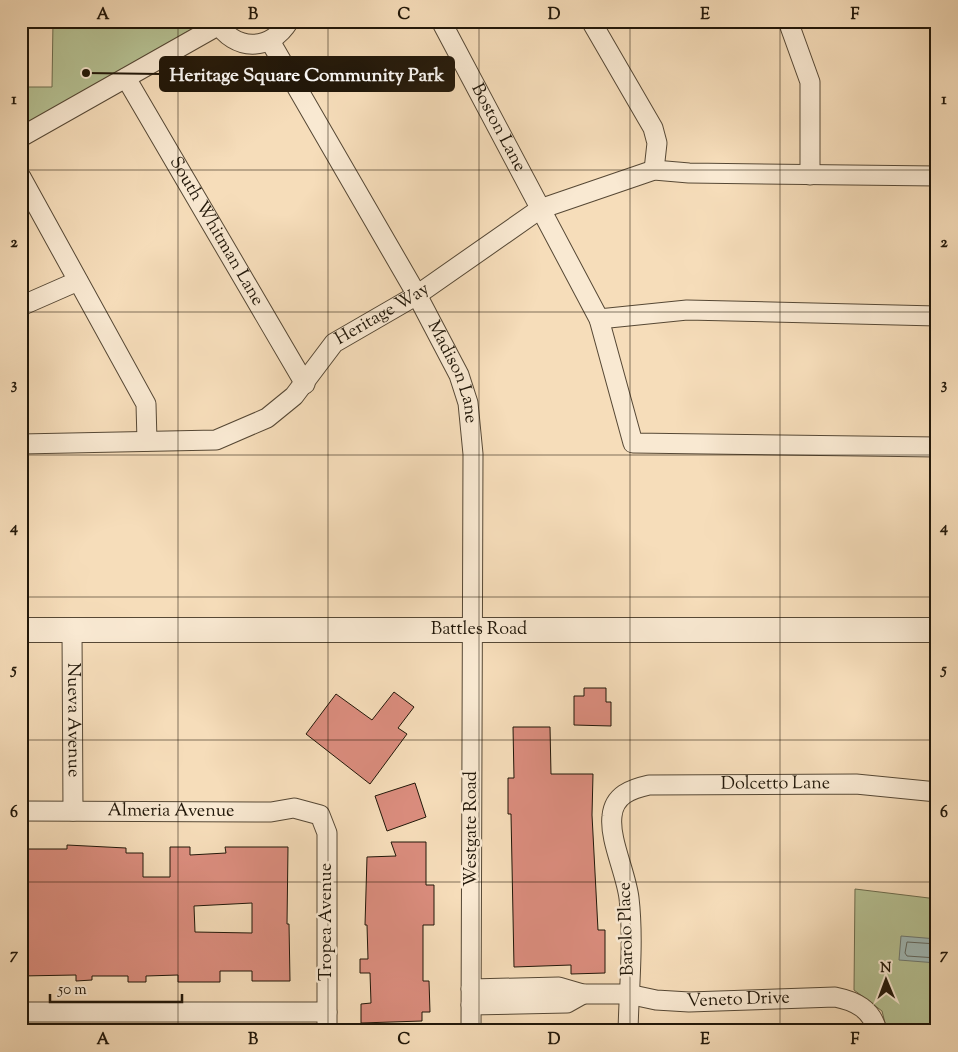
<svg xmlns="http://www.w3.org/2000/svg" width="958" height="1052" viewBox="0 0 958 1052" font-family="'Sorts Mill Goudy',serif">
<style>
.green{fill:#b6c294;stroke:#6c6c4e}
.water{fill:#9fbab8;stroke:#6d7972}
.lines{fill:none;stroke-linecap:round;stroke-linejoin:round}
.shore{stroke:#606860;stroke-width:1}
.building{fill:#db8d7e;stroke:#211709;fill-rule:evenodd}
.minor-casing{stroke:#564835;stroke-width:21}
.tertiary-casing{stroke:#564835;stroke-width:26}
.minor{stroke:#f9e9d2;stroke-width:19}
.tertiary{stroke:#f9e9d2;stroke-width:24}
.grid{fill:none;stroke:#211709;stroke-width:1;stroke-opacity:0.55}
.labels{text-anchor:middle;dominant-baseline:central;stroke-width:5;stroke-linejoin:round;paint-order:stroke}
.street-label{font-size:18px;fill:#211709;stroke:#f9e9d2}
.leader{fill:none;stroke:#211709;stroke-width:2}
.callout-dot{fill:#211709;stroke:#f9e9d2;stroke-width:2}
.callout{fill:#211709;stroke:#211709;stroke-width:2}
.callout-label{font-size:19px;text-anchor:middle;font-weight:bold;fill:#fff}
.neatline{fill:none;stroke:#211709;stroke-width:2}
.grid-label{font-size:16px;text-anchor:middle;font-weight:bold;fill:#211709}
</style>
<rect width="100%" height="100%" fill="#f6ddba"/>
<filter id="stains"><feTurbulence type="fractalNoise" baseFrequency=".004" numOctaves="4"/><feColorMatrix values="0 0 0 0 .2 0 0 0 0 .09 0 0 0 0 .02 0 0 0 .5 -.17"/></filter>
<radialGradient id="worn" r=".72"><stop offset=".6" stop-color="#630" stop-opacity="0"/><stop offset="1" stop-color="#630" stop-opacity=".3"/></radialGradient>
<path class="green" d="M53 21H203L199 25 25 124H21V87H52Z
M855 889 937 899V1031H887L882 1011 854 990Z"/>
<path class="water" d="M901 936 937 939V963L899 960Z"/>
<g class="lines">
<path class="shore" d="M937 944 907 942 905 953 907 956 937 958"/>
</g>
<path class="building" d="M584 688H606V702H611V726L574 725V696H584Z
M394 692 414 707 398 728 407 734 370 784 306 734 336 694 372 720Z
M513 727H550L551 774H593L592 815 598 930H605V973L571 974V965L514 967 511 814H508V778H514Z
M415 783 426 817 387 831 375 796Z
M391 842H426V885H434V925H423V981H429L430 1012H422V1021L361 1023V1004L371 1003 370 973H360V959H368L367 925H365L367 857 396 856Z
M67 845 126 848V853H143V877H170V847H190V855L226 853 225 847H288L287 924H289L290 981H252V971H220V982H178V975L146 976V982H128V976H92V980L76 981V975L21 976V849H67ZM252 903V933L195 932 194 906Z"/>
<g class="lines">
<defs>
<g id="minor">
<path d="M216 21C235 52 270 52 289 21"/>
<path id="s1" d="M441 21 599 319 633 443 937 447"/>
<path d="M591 21 653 128 657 143 654 170"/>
<path d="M788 21 810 82V175"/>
<path id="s2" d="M270 41 417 295 459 375 468 403 473 454 471 1031"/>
<path id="s3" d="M126 78 305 384"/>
<path d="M21 137 219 25"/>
<path d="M21 177 146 404 147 441"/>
<path d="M21 306 78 281"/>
<path d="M599 319 687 310 937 316"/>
<path id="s4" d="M21 444 216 440 267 418 294 396 334 343 417 295 540 209 654 170 689 173 937 176"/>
<path id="s5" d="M72 630 73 811"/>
<path id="s6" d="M21 811 271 812 294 808 320 815 327 833V1031"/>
<path id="s7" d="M471 989 559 987 583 994H628L656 1000 689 1002 835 997C855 1001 872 1009 877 1031"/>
<path d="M471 1005 567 1003 583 994"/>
<path d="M21 1012H327"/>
<path id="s8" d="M628 1031C629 987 634 941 629 898 626 873 609 839 612 816 614 795 631 789 649 785L856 784 937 792"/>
</g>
<g id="tertiary">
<path id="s9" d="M21 630H937"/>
</g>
</defs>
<use href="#minor" class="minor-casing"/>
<use href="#tertiary" class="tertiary-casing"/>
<use href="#minor" class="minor"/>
<use href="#tertiary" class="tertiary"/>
</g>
<path class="grid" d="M178 21V1031M328 21V1031M479 21V1031M630 21V1031M780 21V1031M21 170H937M21 312H937M21 455H937M21 597H937M21 740H937M21 882H937"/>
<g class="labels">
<g class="street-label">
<text stroke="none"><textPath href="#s1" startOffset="121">Boston Lane</textPath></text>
<text stroke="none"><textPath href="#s3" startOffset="178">South Whitman Lane</textPath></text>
<text stroke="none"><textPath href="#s4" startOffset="408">Heritage Way</textPath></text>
<text stroke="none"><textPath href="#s2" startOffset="379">Madison Lane</textPath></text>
<text stroke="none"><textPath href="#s9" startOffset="458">Battles Road</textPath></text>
<text stroke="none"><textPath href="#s5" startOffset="90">Nueva Avenue</textPath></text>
<text stroke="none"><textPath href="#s8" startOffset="396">Dolcetto Lane</textPath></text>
<text stroke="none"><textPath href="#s6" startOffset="150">Almeria Avenue</textPath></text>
<text transform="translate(472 829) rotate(-90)">Westgate Road</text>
<text transform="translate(327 922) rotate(-90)">Tropea Avenue</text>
<text transform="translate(627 929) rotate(-92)">Barolo Place</text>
<text stroke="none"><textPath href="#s7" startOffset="269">Veneto Drive</textPath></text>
</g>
</g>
<path class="leader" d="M86 73L160 74"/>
<circle class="callout-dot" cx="86" cy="73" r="5"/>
<rect class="callout" x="160" y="57" width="294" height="34" rx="5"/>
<g class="callout-label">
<text x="307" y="81">Heritage Square Community Park</text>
</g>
<rect width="958" height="1052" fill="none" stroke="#f6ddba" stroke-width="55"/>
<g transform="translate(886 980) rotate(359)" stroke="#f9e9d2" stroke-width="4" paint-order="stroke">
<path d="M0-4L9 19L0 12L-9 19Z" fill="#211709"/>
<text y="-8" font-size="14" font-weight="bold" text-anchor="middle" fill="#211709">N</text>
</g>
<path d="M50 994v8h132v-8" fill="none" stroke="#211709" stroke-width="2.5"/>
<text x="58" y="994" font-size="15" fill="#211709" stroke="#f9e9d2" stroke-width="4" paint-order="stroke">50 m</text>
<rect x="28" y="28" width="902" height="996" class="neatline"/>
<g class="grid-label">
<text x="103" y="19">A</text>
<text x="253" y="19">B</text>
<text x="404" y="19">C</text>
<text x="554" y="19">D</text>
<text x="705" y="19">E</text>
<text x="855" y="19">F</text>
<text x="14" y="104">1</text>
<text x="944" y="104">1</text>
<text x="14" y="247">2</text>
<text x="944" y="247">2</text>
<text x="14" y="389">3</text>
<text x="944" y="389">3</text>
<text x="14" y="532">4</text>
<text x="944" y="532">4</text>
<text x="14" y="674">5</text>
<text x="944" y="674">5</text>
<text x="14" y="817">6</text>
<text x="944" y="817">6</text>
<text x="14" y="959">7</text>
<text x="944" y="959">7</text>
<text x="103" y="1044">A</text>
<text x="253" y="1044">B</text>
<text x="404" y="1044">C</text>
<text x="554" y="1044">D</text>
<text x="705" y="1044">E</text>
<text x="855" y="1044">F</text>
</g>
<rect width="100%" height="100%" filter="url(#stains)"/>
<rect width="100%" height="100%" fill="url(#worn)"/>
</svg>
